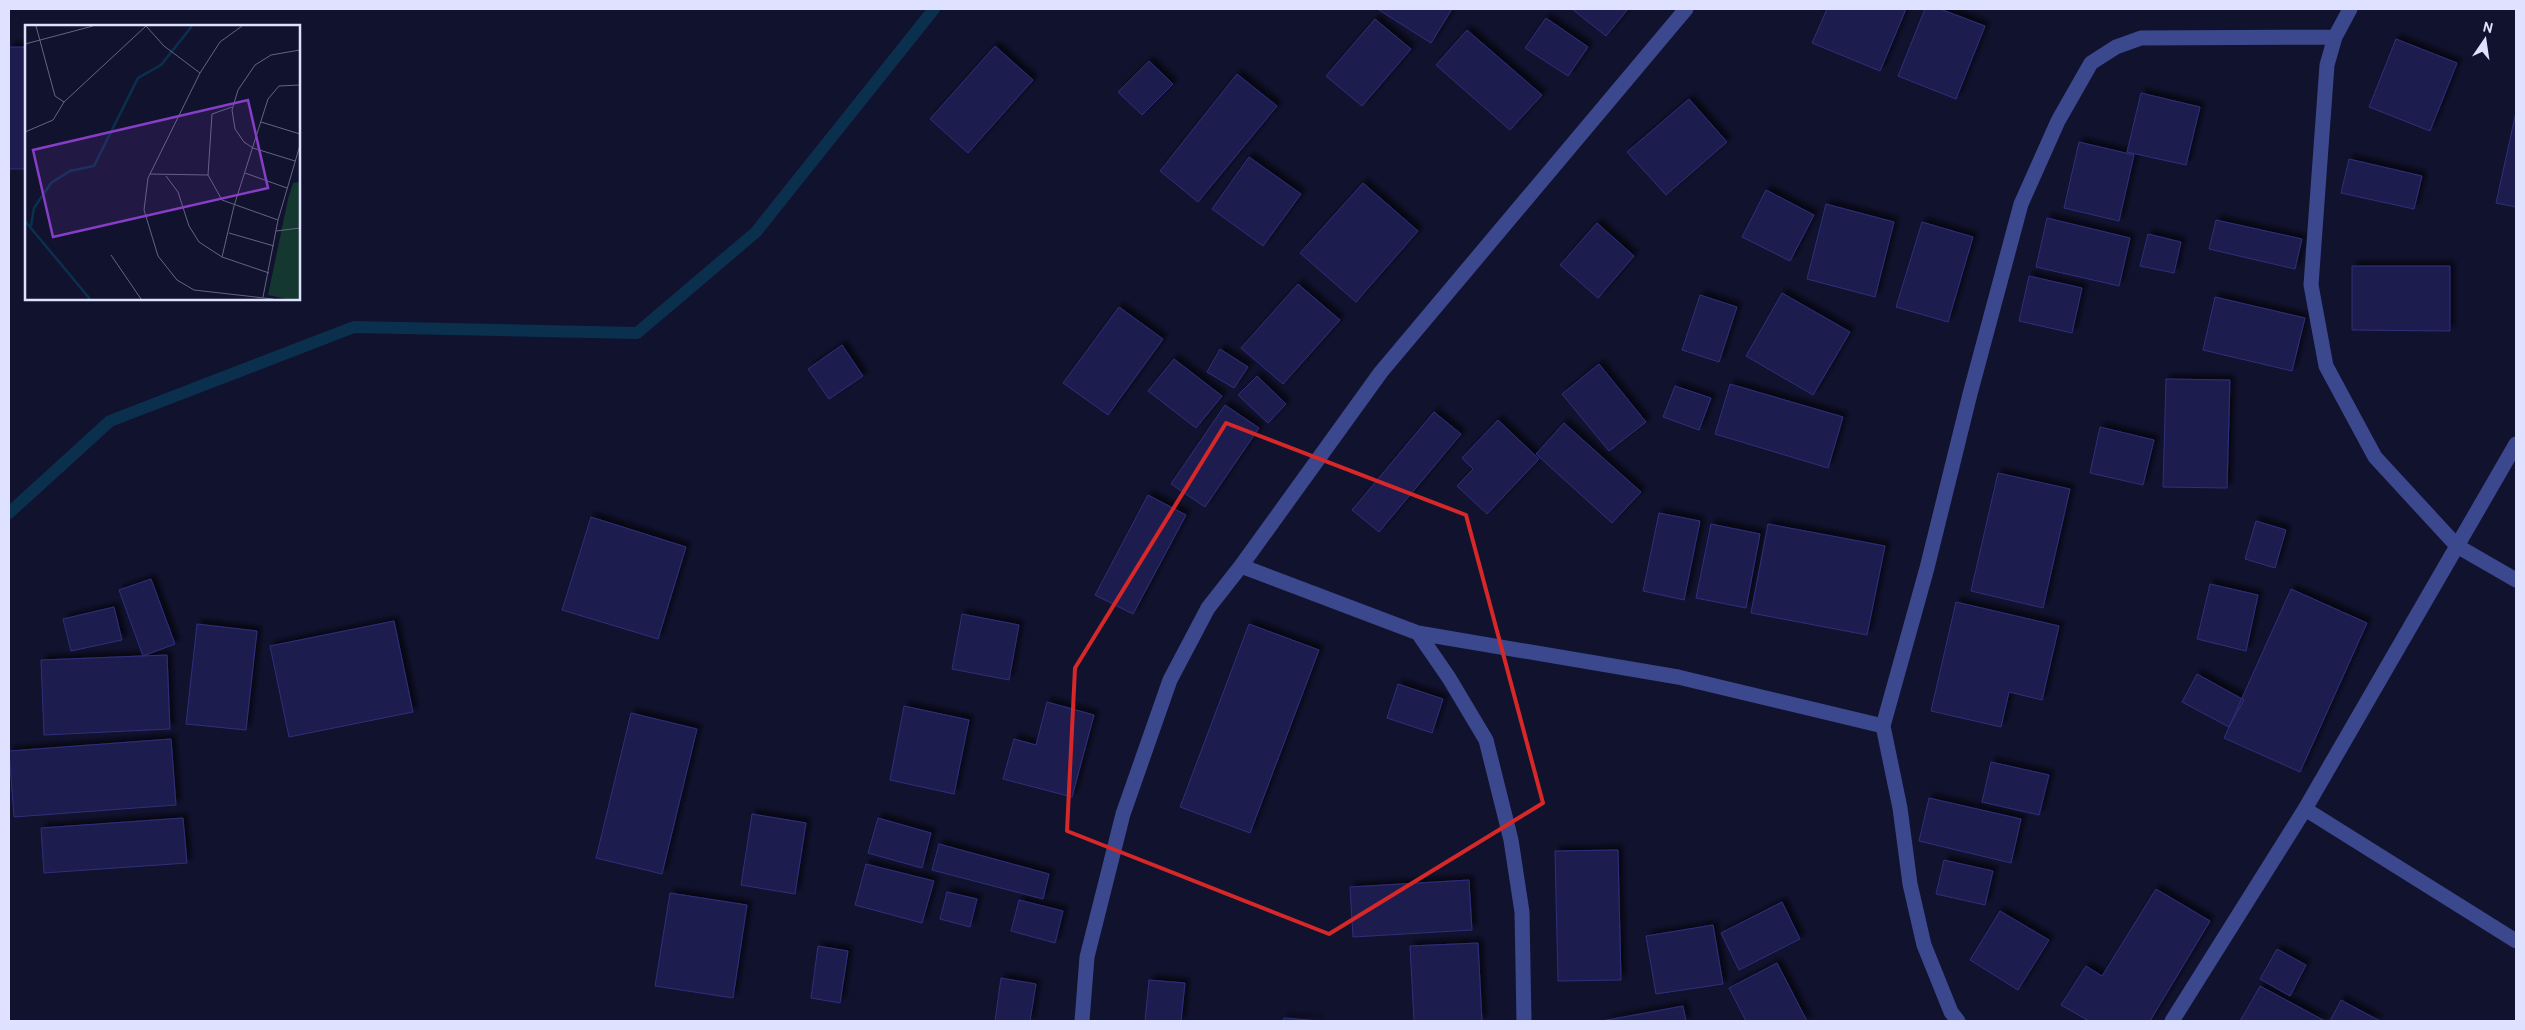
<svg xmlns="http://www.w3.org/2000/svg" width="2525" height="1030" viewBox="0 0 2525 1030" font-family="Overpass,sans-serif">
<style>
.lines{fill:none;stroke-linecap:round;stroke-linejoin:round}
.stream{stroke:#0a304e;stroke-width:12}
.building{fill:#1e1d4f;stroke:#2f2f7b;filter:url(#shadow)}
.minor{stroke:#3c488d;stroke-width:15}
.marked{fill:none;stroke:#d62828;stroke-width:4;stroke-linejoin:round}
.inset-river{fill:none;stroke:#0a304e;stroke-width:2.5}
.inset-road{fill:none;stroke:#636582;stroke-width:1}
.view{fill:#853ec5;fill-opacity:0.15;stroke:#853ec5;stroke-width:2.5}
.inset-edge{fill:none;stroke:#dee1ff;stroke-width:2.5}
</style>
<defs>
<filter id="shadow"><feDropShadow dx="4.5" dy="-4.5" stdDeviation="2.5" flood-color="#0009"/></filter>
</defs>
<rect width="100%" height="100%" fill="#11122e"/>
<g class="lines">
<path class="stream" d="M9 513 110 421 354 327 637 333 756 232 934 9"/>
</g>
<path class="building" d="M1380 9H1452L1431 43 1379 10Z
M1572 9H1628L1606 36Z
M1827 9H1906L1880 71 1812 43Z
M1925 9H1940L1985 26 1956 99 1898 76Z
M1546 18 1588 47 1568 76 1525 48Z
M1375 19 1411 49 1362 106 1326 76Z
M1467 30 1542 95 1510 130 1436 65Z
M2396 39 2457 63 2430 131 2369 107Z
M995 46 1033 80 968 153 930 119Z
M9 47H26V169H9Z
M1149 61 1173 84 1142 115 1118 92Z
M1237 74 1277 106 1198 202 1160 171Z
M2141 93 2200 107 2186 165 2127 152Z
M1689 99 1727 142 1666 195 1627 152Z
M2516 112V207L2496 203Z
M2079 142 2134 155 2119 221 2064 208Z
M1249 157 1301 194 1263 246 1212 209Z
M2349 159 2422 176 2414 209 2341 193Z
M1363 183 1418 231 1356 302 1300 253Z
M1766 190 1814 215 1790 261 1742 237Z
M1826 204 1894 222 1875 297 1807 279Z
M2047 218 2130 238 2119 286 2036 267Z
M2216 220 2302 239 2295 269 2209 249Z
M1922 222 1973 237 1948 322 1896 307Z
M1597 223 1634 256 1598 298 1560 265Z
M2148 234 2181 242 2174 273 2140 266Z
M2352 266H2450V331L2352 330Z
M2029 276 2082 288 2072 333 2019 321Z
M1298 284 1340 320 1283 384 1241 348Z
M1782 293 1850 332 1813 395 1746 356Z
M1700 295 1737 307 1719 362 1682 350Z
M2215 297 2305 318 2292 371 2203 350Z
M1119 307 1163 339 1108 415 1063 383Z
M842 345 863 376 829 399 808 369Z
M1220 349 1248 367 1234 388 1207 372Z
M1174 359 1222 396 1196 428 1148 391Z
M1599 364 1646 422 1609 451 1562 394Z
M1257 376 1286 404 1268 423 1238 395Z
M2166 379 2230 380 2227 488 2163 487Z
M1730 384 1843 417 1828 468 1715 434Z
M1675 386 1711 398 1699 430 1663 417Z
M1225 405 1259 428 1205 507 1171 484Z
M1434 412 1461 434 1379 532 1352 510Z
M1498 420 1539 459 1487 514 1457 486 1473 469 1462 458Z
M1564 423 1641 492 1612 523 1536 454Z
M2100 427 2154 440 2143 485 2090 473Z
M1998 473 2070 489 2043 608 1971 591Z
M1148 495 1186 515 1133 614 1095 595Z
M1659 513 1700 521 1684 600 1643 591Z
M591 517 686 547 658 639 562 610Z
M2256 521 2286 530 2275 568 2245 559Z
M1711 524 1760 534 1746 608 1696 598Z
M1768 524 1885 546 1867 635 1751 613Z
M151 579 175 644 143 656 119 590Z
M2210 584 2258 595 2246 651 2197 639Z
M2291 589 2367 623 2300 772 2224 738Z
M1956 602 2059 626 2042 700 2009 692 2001 727 1931 711Z
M114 607 122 640 71 651 63 619Z
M962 614 1019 625 1009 680 952 669Z
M394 621 413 712 289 737 270 646Z
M197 624 257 631 246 730 186 724Z
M1249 624 1319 650 1250 833 1180 807Z
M167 655 170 729 44 735 41 660Z
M2197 674 2244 700 2229 727 2182 702Z
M1398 684 1443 699 1432 733 1387 718Z
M1047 702 1094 715 1072 797 1003 779 1014 739 1036 745Z
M904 706 969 720 954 794 890 780Z
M631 713 697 729 662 874 596 858Z
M171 739 176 805 14 817 9 751Z
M1991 762 2049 775 2039 815 1982 802Z
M1929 798 2021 819 2011 863 1919 841Z
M752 814 806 823 795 894 741 885Z
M183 818 187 863 44 873 41 828Z
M878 818 931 833 922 868 868 853Z
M939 844 1049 874 1043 899 932 870Z
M1618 850 1621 980 1558 981 1555 851Z
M1944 860 1993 871 1985 905 1936 894Z
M866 864 934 881 922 923 855 905Z
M1469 880 1472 930 1353 937 1350 887Z
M2156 889 2210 921 2150 1021H2089L2061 1005 2086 966 2102 976Z
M947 892 977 899 970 927 940 919Z
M670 893 747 905 733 998 655 986Z
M1019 900 1063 911 1055 943 1011 931Z
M1782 902 1800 939 1739 970 1721 933Z
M2000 911 2049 940 2018 990 1970 960Z
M1713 925 1723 984 1656 994 1646 936Z
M1478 943 1482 1021H1414L1410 946Z
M818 946 848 951 840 1003 811 998Z
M2277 949 2306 965 2290 996 2260 979Z
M1777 963 1807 1021H1746L1729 988Z
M1001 978 1036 984 1030 1021H995Z
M1149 980 1185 983 1181 1021H1145Z
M2260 986 2325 1021H2240Z
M2341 1000 2380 1021H2330Z
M1683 1006 1686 1021H1602Z
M1284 1018 1320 1021H1283Z"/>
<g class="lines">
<path class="minor" d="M2350 9 2335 37 2327 65 2311 285 2326 366 2375 457 2457 546 2516 580
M1241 566 1418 633 1678 677 1883 726
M1418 633 1449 678 1486 740 1511 840 1522 912 1524 1021
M2305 809 2516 941
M1082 1021 1087 957 1123 814 1170 680 1208 608 1241 566 1381 372 1686 9
M1958 1021 1951 1012 1924 945 1910 884 1900 808 1883 726 1927 568 1970 394 2021 204 2058 121 2091 63 2116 47 2141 38 2335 37
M2172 1021 2305 809 2516 444"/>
</g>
<path class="marked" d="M1226 423 1466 515 1543 803 1329 934 1067 831 1075 668Z"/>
<g transform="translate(25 25)">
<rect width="275" height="275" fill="#11122e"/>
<path d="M275 157V274H262L243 270 263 174 268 158Z" fill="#143830"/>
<path class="inset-river" d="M0 196 65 274M6 201 9 183 26 158 45 146 69 141 113 53 136 40 167 1"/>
<path class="inset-road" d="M11 1 30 71 39 77M121 1 139 21 175 48M217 1 195 17 175 48 123 153 119 185 133 231 152 255 169 265 248 274M0 19 68 1M207 82 187 89 183 150 197 175 253 195M236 97 275 109M0 107 28 95 39 77 121 1M270 136 228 123 219 117 210 104 207 85 213 65 230 40 246 30 275 25M220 148 262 163M125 149 183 150M141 151 153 167 164 201 174 217 197 232 244 248M251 206 275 203M204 208 249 221M86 230 116 274M197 232 209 181 243 74 254 61 275 60M238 272 253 195 275 120"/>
<path class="view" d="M223 75 243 163 28 212 8 125Z"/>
<rect width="275" height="275" class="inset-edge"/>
</g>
<rect width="2525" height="1030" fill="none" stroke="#dee1ff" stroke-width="20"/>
<g transform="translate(2485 40) rotate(13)" stroke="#11122e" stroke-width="4" paint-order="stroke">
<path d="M0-4L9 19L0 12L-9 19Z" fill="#dee1ff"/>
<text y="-8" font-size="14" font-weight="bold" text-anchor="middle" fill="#dee1ff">N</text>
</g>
</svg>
